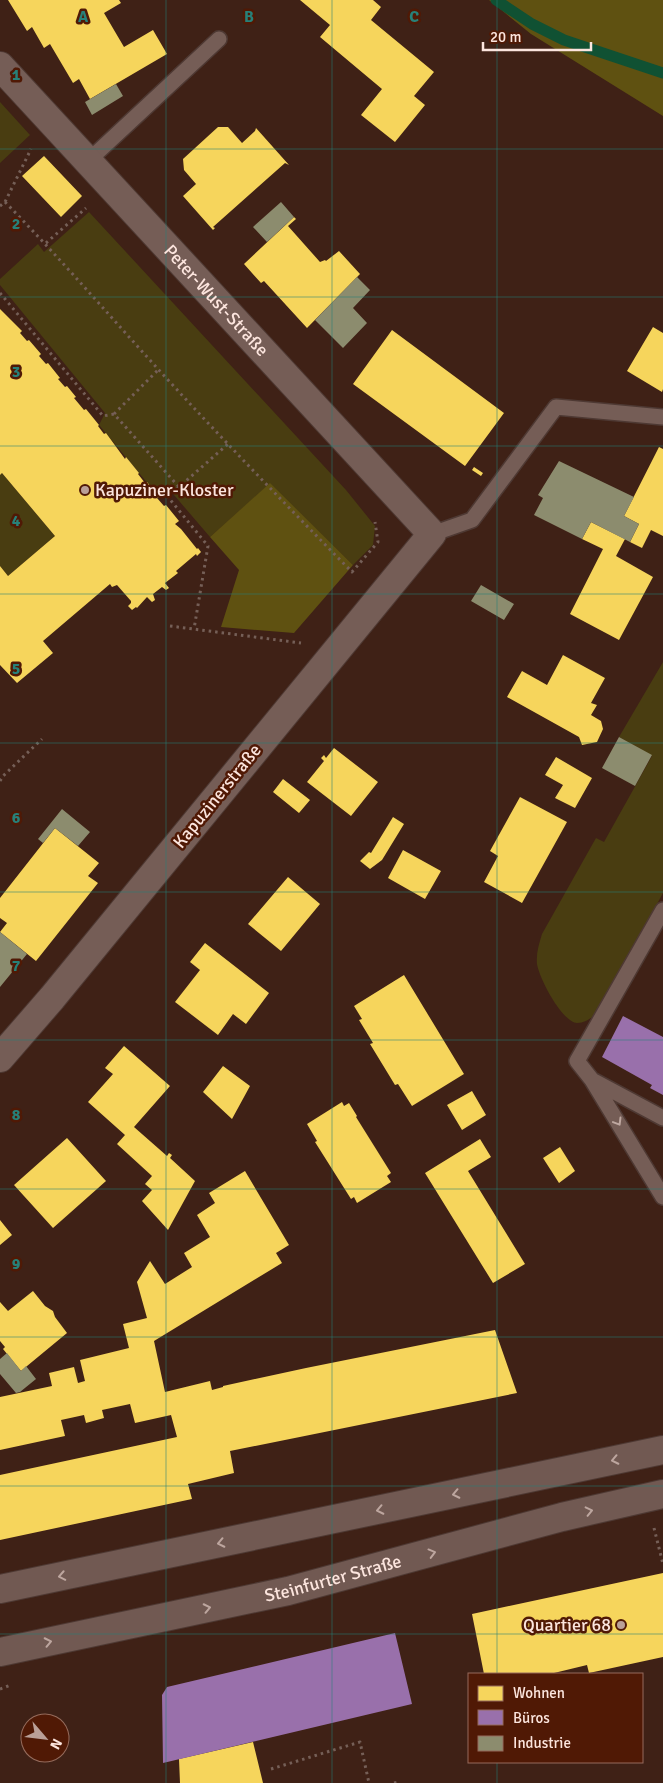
<svg xmlns="http://www.w3.org/2000/svg" width="663" height="1783" viewBox="0 0 663 1783" font-family="Signika,sans-serif">
<style>
.green{fill:#493d11}
.forest{fill:#5f5111}
.homes{fill:#f6d55c}
.offices{fill:#9970ab}
.industry{fill:#8c8c6e}
.lines{fill:none;stroke-linecap:round;stroke-linejoin:round}
.stream{stroke:#105133;stroke-width:11}
.lane-casing{stroke:#4e3933;stroke-width:18}
.street-casing{stroke:#4e3933;stroke-width:30}
.secondary-casing{stroke:#4e3933;stroke-width:30}
.path{stroke:#755f57;stroke-width:3;stroke-dasharray:2.5 4;stroke-linecap:butt}
.lane{stroke:#755d56;stroke-width:15}
.street{stroke:#755d56;stroke-width:28}
.secondary{stroke:#715952;stroke-width:28}
.oneway{stroke:#bfa8a1}
.oneway2{stroke:#bda69f}
.grid{fill:none;stroke:#278179;stroke-width:1;stroke-opacity:0.55}
.poi-dot{fill:#baa098;stroke:#501905;stroke-width:2}
.labels{text-anchor:middle;dominant-baseline:central;stroke-width:5;stroke-linejoin:round;paint-order:stroke}
.street-label{font-size:18px;fill:#fce5de;stroke:#501905}
.poi-label{font-size:18px;fill:#fce5de;stroke:#501905;text-anchor:start}
.grid-label{font-size:16px;text-anchor:middle;font-weight:bold;fill:#278179;stroke:#501905;stroke-width:5;stroke-linejoin:round;paint-order:stroke}
</style>
<rect width="100%" height="100%" fill="#3f2116"/>
<path class="green" d="M0 102 30 135 0 163Z
M89 212 346 490 375 526 373 545 353 565 270 484 210 537 168 488 159 497 99 425 105 413 0 285V279L38 244 44 252Z
M2 473 55 536 8 576 0 566V475Z
M663 662V893L597 1013C591 1018 585 1023 577 1023 562 1022 539 978 537 964 536 953 539 944 542 934L596 838 604 842 652 756 619 737Z"/>
<path class="forest" d="M489 0H663V116L531 34Z
M270 483 353 565 294 633 221 627 239 570 210 537Z"/>
<path class="homes" d="M8 0H119L121 3 104 13 124 47 153 30 167 54 90 99 79 79 73 83 50 44 44 48 32 27 27 31Z
M300 0H373L381 7 371 20 434 72 414 96 425 105 395 142 361 115 382 89 320 37 330 25Z
M218 127H228L242 143 255 131 256 128 289 165 285 163 213 227 215 228 213 230 183 196 196 184 184 170 183 159Z
M44 156 82 196 61 217 22 176Z
M294 217 296 219 288 226 320 262 325 260 326 261 339 251 360 274 307 328 264 281 261 283 244 264Z
M0 309 22 331 20 333 27 341 29 340 41 354 39 356 46 364 48 363 60 378 58 379 65 387 67 386 76 397 74 398 84 410 86 409 99 425 98 426 104 434 106 433 125 459 126 457 139 473 138 474 145 483 147 482 159 497 157 498 164 506 166 505 179 521 175 524 181 529 197 549 198 548 201 552 197 556 196 554 176 571 178 573 165 583 169 588 166 590 162 587 153 594 155 600 152 602 147 597 137 608 136 607 132 610 128 606 131 603V601L117 585 112 587 110 584 43 641 53 653 17 683 0 665V566L8 576 55 536 2 473 0 475Z
M653 327 663 333V389L662 392 627 371Z
M392 330 504 413 465 466 353 384Z
M659 447 663 449V536L651 530 642 548 630 542 639 524 624 516Z
M474 467 483 473 481 476 472 470Z
M591 522 625 539 616 556 653 577 619 640 570 614 603 549 582 539Z
M563 655 605 678 591 703 597 705 591 715 601 721 603 729 597 742 582 745 579 737 507 697 522 671 547 685Z
M334 748 378 782 351 816 307 782 324 761 321 758 324 755 326 758Z
M556 757 592 778 575 808 555 798 563 785 545 775Z
M283 779 310 800 299 813 273 792Z
M520 797 567 822 522 903 484 882 498 856 490 851Z
M393 817 404 824 382 860 370 869 360 861 369 852 371 853Z
M55 828 99 863 88 876 98 883 36 961 0 932 7 923 0 918V898Z
M403 850 441 871 425 899 388 878Z
M288 877 320 904 281 951 248 924Z
M205 943 269 993 246 1024 233 1014 218 1035 175 1002 200 970 190 962Z
M404 975 464 1074 412 1106 398 1084 395 1085 370 1044 373 1043 359 1020 362 1019 354 1006Z
M124 1046 170 1086 134 1127 167 1156 169 1153 172 1155 170 1158 195 1181 168 1230 142 1201 152 1190 145 1184 152 1176 117 1144 125 1135 88 1102 113 1074 105 1068Z
M223 1066 250 1086 232 1119 203 1092Z
M472 1091 486 1115 462 1130 447 1105Z
M342 1102 344 1106 349 1103 357 1116 356 1117 391 1173 387 1176 391 1182 357 1203 354 1197 351 1199 315 1142 317 1141 307 1124Z
M67 1138 106 1181 53 1228 14 1185Z
M480 1139 491 1157 468 1171 525 1264 493 1283 425 1173Z
M560 1147 575 1171 559 1183 543 1158Z
M245 1171 289 1245 276 1253 282 1263 154 1341 165 1392 210 1381 212 1390 223 1387V1386L306 1368 495 1330 517 1393 230 1451 234 1473 188 1484 192 1499 0 1540V1475L177 1437 171 1415 135 1423 130 1404 102 1410 104 1418 86 1423 84 1415 61 1420 65 1436 0 1450V1397L52 1386 49 1373 74 1367 78 1383 85 1381 80 1360 129 1348 123 1324 147 1318 137 1282 150 1261 165 1284 192 1267 184 1253 210 1237 197 1215 215 1203 209 1193Z
M0 1220 12 1235 0 1245Z
M33 1291 45 1306 53 1311 55 1317 67 1333 21 1371 3 1349 5 1347 0 1341V1302L8 1311Z
M663 1573V1657L589 1673 587 1665 554 1673 555 1674H484L472 1614Z
M253 1742 263 1783H180L179 1759Z"/>
<path class="offices" d="M623 1016 663 1037V1095L650 1088 652 1085 602 1057Z
M395 1633 412 1704 163 1763 162 1695 167 1687Z"/>
<path class="industry" d="M116 84 123 96 92 115 85 102Z
M281 202 294 217 267 242 253 227Z
M357 277 370 290 353 308 367 323 343 348 315 320Z
M559 461 634 497 624 516 639 524 630 542 591 522 582 539 534 515 543 498 538 495Z
M481 585 514 604 504 620 471 601Z
M619 737 652 755 635 786 602 768Z
M62 809 90 832 78 846 55 828 43 843 38 839Z
M0 932 27 954 0 987Z
M7 1353 21 1371 26 1366 36 1379 20 1392 16 1393 0 1374V1359Z"/>
<g class="lines">
<path class="stream" d="M496 0 532 24 564 40 663 73"/>
<defs>
<path id="lane" d="M88 161 219 39
M432 534 472 520 556 407 663 417
M663 910 577 1061 592 1080 663 1197
M594 1081 663 1118"/>
<g id="street">
<path id="s1" d="M0 66 432 534 52 998 0 1058"/>
</g>
<g id="secondary">
<path d="M0 1589 663 1450"/>
<path id="s2" d="M0 1652 288 1591 562 1517 663 1494"/>
</g>
</defs>
<use href="#lane" class="lane-casing"/>
<use href="#street" class="street-casing"/>
<use href="#secondary" class="secondary-casing"/>
<path class="path" d="M5 202C58 256 107 313 158 369 221 438 286 505 352 572L378 542 375 522
M0 206 5 202 31 149
M46 243 86 208
M0 293 103 416 114 414 179 487 228 444
M114 414 159 369
M179 487 168 497 208 546 194 629
M170 626 301 643
M0 781 3 776 42 739
M654 1528 663 1564
M0 1689 11 1685
M271 1769 360 1742 369 1783
M394 1783 399 1782"/>
<use href="#lane" class="lane"/>
<use href="#street" class="street"/>
<use href="#secondary" class="secondary"/>
</g>
<defs><path id="oneway-chevron" d="M-2-3.5L2.5 0L-2 3.5" fill="none" stroke-width="1.6" stroke-linecap="round" stroke-linejoin="round" transform="scale(1.25)"/></defs>
<use class="oneway" href="#oneway-chevron" transform="translate(618 1122) rotate(59)"/>
<g class="oneway2">
<use href="#oneway-chevron" transform="translate(615 1460) rotate(168)"/>
<use href="#oneway-chevron" transform="translate(456 1494) rotate(168)"/>
<use href="#oneway-chevron" transform="translate(380 1510) rotate(168)"/>
<use href="#oneway-chevron" transform="translate(589 1511) rotate(-13)"/>
<use href="#oneway-chevron" transform="translate(221 1543) rotate(168)"/>
<use href="#oneway-chevron" transform="translate(432 1553) rotate(-15)"/>
<use href="#oneway-chevron" transform="translate(62 1576) rotate(169)"/>
<use href="#oneway-chevron" transform="translate(207 1608) rotate(-12)"/>
<use href="#oneway-chevron" transform="translate(48 1642) rotate(-12)"/>
</g>
<path class="grid" d="M166 0V1783M332 0V1783M497 0V1674M0 149H663M0 297H663M0 446H663M0 594H663M0 743H663M0 892H663M0 1040H663M0 1189H663M0 1337H663M0 1486H663M0 1634H663M497 1762V1783"/>
<g class="poi-dot">
<circle cx="85" cy="490" r="5"/>
<circle cx="621" cy="1625" r="5"/>
</g>
<g class="labels">
<g class="street-label">
<text stroke="none"><textPath href="#s1" startOffset="319">Peter-Wust-Straße</textPath></text>
<text transform="translate(217 796) rotate(-51)">Kapuzinerstraße</text>
<text stroke="none"><textPath href="#s2" startOffset="341">Steinfurter Straße</textPath></text>
</g>
<g class="poi-label">
<text x="95" y="490">Kapuziner-Kloster</text>
<text x="611" y="1625" text-anchor="end">Quartier 68</text>
</g>
</g>
<g class="grid-label">
<text x="83" y="22">A</text>
<text x="249" y="22">B</text>
<text x="414" y="22">C</text>
<text x="16" y="80">1</text>
<text x="16" y="229">2</text>
<text x="16" y="377">3</text>
<text x="16" y="526">4</text>
<text x="16" y="674">5</text>
<text x="16" y="823">6</text>
<text x="16" y="971">7</text>
<text x="16" y="1120">8</text>
<text x="16" y="1269">9</text>
</g>
<rect x="468" y="1673" width="175" height="90" fill="#501905" stroke="#956b5c"/>
<rect x="478" y="1686" width="25" height="15" fill="#f6d55c" stroke="#956b5c"/>
<text x="513" y="1698" font-size="15" fill="#fce5de">Wohnen</text>
<rect x="478" y="1710" width="25" height="15" fill="#9970ab" stroke="#956b5c"/>
<text x="513" y="1723" font-size="15" fill="#fce5de">Büros</text>
<rect x="478" y="1736" width="25" height="15" fill="#8c8c6e" stroke="#956b5c"/>
<text x="513" y="1748" font-size="15" fill="#fce5de">Industrie</text>
<g transform="translate(45 1738) rotate(118)"><circle r="24" fill="#501905" stroke="#956b5c"/>
<path d="M0-4L9 19L0 12L-9 19Z" fill="#baa098"/>
<text y="-8" font-size="14" font-weight="bold" text-anchor="middle" fill="#fce5de">N</text>
</g>
<path d="M483 42v8h108v-8" fill="none" stroke="#fce5de" stroke-width="2.5"/>
<text x="490" y="42" font-size="15" fill="#fce5de" stroke="#501905" stroke-width="4" paint-order="stroke">20 m</text>
</svg>
